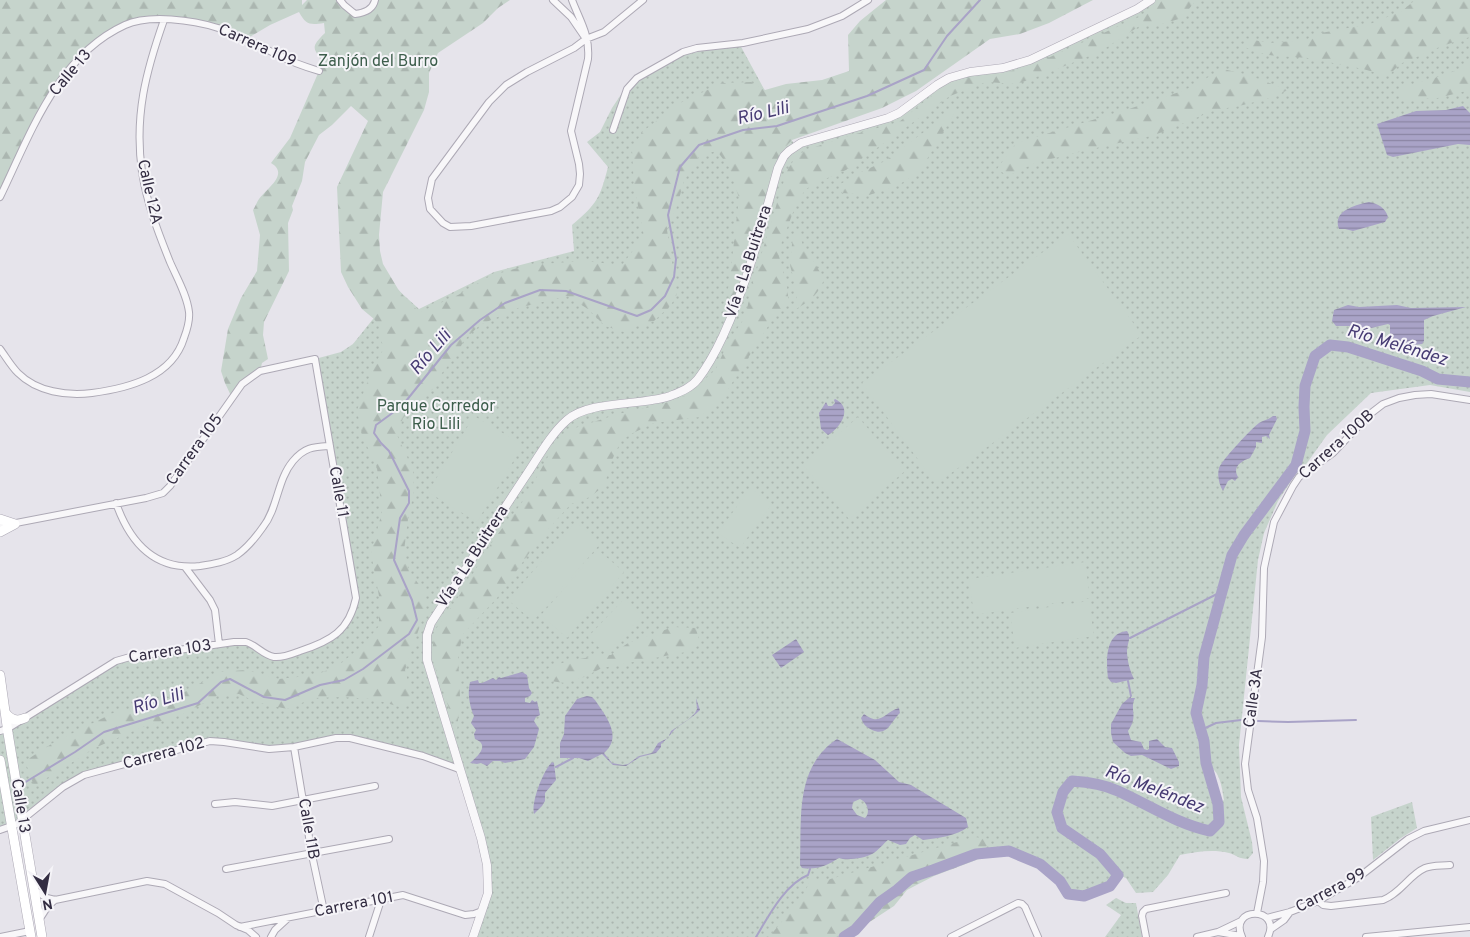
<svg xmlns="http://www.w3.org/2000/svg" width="1470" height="937" viewBox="0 0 1470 937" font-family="Overpass,sans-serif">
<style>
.green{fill:url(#green-dots);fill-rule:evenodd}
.forest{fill:url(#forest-firs)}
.pitch{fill:#c6d4cc}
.water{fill:url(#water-rules);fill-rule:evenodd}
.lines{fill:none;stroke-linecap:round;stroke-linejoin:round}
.stream{stroke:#a9a3c7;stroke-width:2}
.river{stroke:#a9a3c7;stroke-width:11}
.minor-casing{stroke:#ada9b5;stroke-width:8}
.tertiary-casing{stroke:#ada9b5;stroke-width:9}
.secondary-casing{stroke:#ada9b5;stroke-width:10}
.minor{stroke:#f8f7f9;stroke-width:6}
.tertiary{stroke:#f8f7f9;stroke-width:8}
.secondary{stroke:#fff;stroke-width:9}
.labels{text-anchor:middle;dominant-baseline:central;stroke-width:4;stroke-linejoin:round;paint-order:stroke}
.street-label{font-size:16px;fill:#332d42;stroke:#f5f4f8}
.park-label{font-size:16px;fill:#3c5d4b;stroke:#f5f4f8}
.water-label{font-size:18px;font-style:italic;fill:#463b73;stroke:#f5f4f8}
</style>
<defs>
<pattern id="green-dots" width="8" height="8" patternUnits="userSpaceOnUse" patternTransform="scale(1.25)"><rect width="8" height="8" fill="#c6d4cc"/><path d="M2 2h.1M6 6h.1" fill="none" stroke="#abb6b0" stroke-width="1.8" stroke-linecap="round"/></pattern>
<pattern id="forest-firs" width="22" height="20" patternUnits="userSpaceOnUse" patternTransform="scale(1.25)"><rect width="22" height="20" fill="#c6d4cc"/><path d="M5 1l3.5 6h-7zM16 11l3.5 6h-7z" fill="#abb6b0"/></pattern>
<pattern id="water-rules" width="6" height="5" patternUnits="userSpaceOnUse" patternTransform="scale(1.25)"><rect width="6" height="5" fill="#a9a3c7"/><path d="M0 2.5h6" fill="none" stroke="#8a85a3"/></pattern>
</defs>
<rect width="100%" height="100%" fill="#e6e4eb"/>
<path class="green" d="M1151 0H1470V392L1430 385 1371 393 1327 435 1307 463 1295 475 1278 501 1264 533 1258 560 1239 745 1241 797 1252 842 1253 853 1248 859C1239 859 1236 855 1229 853 1212 849 1196 852 1180 855L1168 875 1153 892 1136 893 1126 878 1118 875 1110 886 1084 896 1068 894 1060 881 1040 864 1009 851 976 854 933 870 866 916 855 930 844 937H473L488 893 487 865 459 769 350 738 269 749 210 741 84 775 26 817 0 830V731L116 661 246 643 264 654 285 656 339 632 356 598 315 359 341 352 353 344 397 289 419 309 494 272 574 251 572 225C597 204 600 198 608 167L587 142 600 132 612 108 628 84 674 57 739 43 795 146 878 122 949 78 1030 60ZM1207 766C1220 769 1222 788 1224 800L1218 804Z
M1412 802 1417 828 1401 838 1373 860 1371 817Z
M1116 898 1126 903H1136L1142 937H1105L1121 915 1106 905Z"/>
<path class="forest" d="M0 0H302V5L307 0H336L339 4 344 5 355 14 365 13 375 0H510L498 8 483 23 438 53 429 73V92L424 110 383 192 379 235 380 251 383 264 398 289 411 305 420 312 458 295 490 276 528 265 583 261 622 265 644 236 634 186 632 150 642 132 680 103 722 83 751 82 765 90 786 84 822 80 849 71 848 35 860 21 886 0H1093L1049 23 1020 34 990 39 916 91 882 108 792 140 786 146 784 156 742 291 733 296H724L729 286 739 198 729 167 717 151 700 155 684 181 677 206 667 230 677 294 671 305 654 321 631 328 624 332 605 326 588 309 567 296 518 308 480 325 464 340 456 356 442 373 435 387 420 400 403 418 397 435 413 470 414 491 408 519 404 551 409 571 426 594V608L405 670 411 693 409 705 400 707 373 699 342 697 314 698 287 709 256 702 239 694 219 695 181 715 140 728 97 747 34 786 25 761 53 743 113 713 158 702 183 693 220 672 246 670 279 679 316 675 339 665 363 645 379 626V596L371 553 382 512 377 468 362 435 357 410 373 367 383 350 380 327 374 319 362 309 348 287 341 272 337 187 368 121 351 106 332 125 319 135 305 162 302 181 292 206 293 210 288 223 289 271 264 322 263 335 268 359 262 363 260 371 232 398 225 383 221 371 228 329 241 298 257 271 260 235 253 210C255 207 257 202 259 199 266 189 290 174 271 163L290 138 319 71 323 67C318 48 306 51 325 33L324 23C310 25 306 25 299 12L270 25 248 38 217 27 164 20 126 25 99 41 58 83 0 197Z
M1163 0H1196L1182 18 1162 24 1141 25 1101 51 1055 70 1017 84 986 82 950 96 846 170 823 180 806 189 797 202 778 252 787 287 789 304 774 317 725 394 700 417 654 423 631 434 621 441 612 460 604 486 590 497 571 504 540 538 497 598 463 634 458 656 460 697 457 732 431 655 436 629 463 590 494 539 521 504 534 482 555 444 572 429 618 414 660 405 689 394 716 369 728 342 746 316 750 292 780 193 788 169 797 155 809 149 845 137 899 122 946 84 959 79 1011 71 1039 62 1139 17Z
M1415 0H1470V37L1442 46 1400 64 1388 76 1363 69 1308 58 1267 55 1244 47V38L1269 43 1305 40 1321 33 1370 24 1402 11Z
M1470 64V90L1438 98 1401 100V87L1445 75Z
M1223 69 1248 75 1288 90 1270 98 1239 106 1215 110 1155 135 1087 150 1035 163 1008 176 997 169 1016 143 1129 109 1185 90Z
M951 109 955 112 920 171 897 186 869 195 842 193 839 185 857 174 885 161 932 126Z
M793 234 800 236 805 252 814 262 824 279C820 293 809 302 796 309L797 292 790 265Z
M673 627 696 628 700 644 691 651 602 668 584 677 565 683 550 681 547 669 565 662 595 656 611 655 628 643Z
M974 837 991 839 979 859 934 876 907 890 894 906 868 923 834 937H769L804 895 810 880H827Z"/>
<path class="pitch" d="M1068 234 1142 335 936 484 862 383Z
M474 416 523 445 477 522 428 492Z
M858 417 905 471 849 519 803 465Z
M750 488 772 504 740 548 718 533Z
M576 522 601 543 533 621 508 600Z
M598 550 624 572 567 638 541 615Z
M1085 562 1090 598 974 615 969 579Z
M624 599 642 616 606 654 588 637Z
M1089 601 1094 636 1015 648 1010 613Z"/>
<path class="water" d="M1463 106 1470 113V145L1458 144 1393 157 1387 155 1377 124 1416 111 1446 110Z
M1369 202C1378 204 1385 207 1388 217L1385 222 1353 231 1345 229H1339C1332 211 1355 205 1369 202Z
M1348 305 1359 307 1397 305 1411 308 1466 307 1433 316 1424 320V341L1422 344 1414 345 1396 343 1390 335V325L1388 324 1363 330 1349 326H1336L1332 321 1334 310Z
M835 399C854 408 840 428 828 435L821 429 819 413 826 402 828 406H832L835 403 834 400Z
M1273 416H1276L1277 419 1269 435 1270 439 1266 436 1262 437V443L1256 442V447L1250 458C1241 461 1232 467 1238 477L1235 481 1232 479 1228 481 1223 491C1219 484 1217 476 1219 468 1222 460 1252 428 1259 423 1264 420 1268 420 1273 416Z
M1127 631C1132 638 1127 643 1127 651 1127 660 1130 671 1134 679L1116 683 1111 682 1108 678C1106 661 1105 633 1127 631Z
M796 639 804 652 781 668 772 655Z
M522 672 527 675 529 688 532 693 530 696 525 698V702L530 703 532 700 535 702 537 701 540 715 536 717 534 721 539 729 534 747 525 759 505 763 500 761H493L487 766 481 763 477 764 470 763C474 759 486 750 481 743 480 741 477 740 475 739L474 734 476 730 471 723 474 716C470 707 467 694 470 682L478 680 479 683H482L493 678 496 680 499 677 501 678Z
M587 696 592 697 595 700C606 716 623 737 604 753L612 763 623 765 628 764 639 756 652 753 658 743 668 738 671 731 689 719 695 713 697 709 696 698 700 710C691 719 681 724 675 729 670 735 668 738 661 744V747L656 753 640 757 626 766 613 765 602 754 588 761 579 758H560V743L564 734 565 716 577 699Z
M1131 696V698H1135C1129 710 1139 715 1128 731L1131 740 1141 742 1144 749 1147 750 1149 749V741L1157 739 1165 747 1172 748 1179 762V766L1171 769 1142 755 1131 756 1125 753 1113 742 1111 733V724L1122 704Z
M899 708 900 713C891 721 888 737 872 730 866 727 863 724 861 718L864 714C881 727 884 712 899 708Z
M837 739 875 760 899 782 911 785 966 818 968 827C957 836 937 838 923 840L915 835 910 838 906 844 900 845 888 840C883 844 879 850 872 854 865 858 847 861 839 858 826 866 817 870 802 868L800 865C802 819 794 768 837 739ZM860 799C867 802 871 812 865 818L857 815 852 808 853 802Z
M552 762 554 763 556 780 545 793V801L542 806 534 814C531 802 543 771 552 762Z"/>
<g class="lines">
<path class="stream" d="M1130 638 1221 592
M1128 681 1131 696
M1258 721 1288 722 1356 720
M1201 730 1216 723 1241 720
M556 767 573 758
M19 786 75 752 104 732 198 703 221 682 230 679 264 697 285 700 320 685 344 680 363 669 409 634 417 620 412 600 394 560 400 518 409 503V491L389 451 381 443 374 433 376 425 402 406 451 345 480 320 505 303 540 290 566 291 637 316 651 310 665 296 674 277 676 259 668 215 680 167 699 145 743 130 777 126 867 96 924 70 947 36 980 0
M756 937C768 917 785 884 808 875L810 869"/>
<path class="river" d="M844 937 855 930 880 902 897 890 912 877 933 870 976 854 1009 851 1040 864 1060 881 1068 894 1084 896 1110 886 1118 875 1100 854 1062 828 1057 812 1063 792 1072 781C1088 782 1103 784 1118 791 1149 805 1177 824 1210 831L1219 822 1218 804 1206 763 1204 741 1196 713 1202 685 1204 657 1232 555 1244 535 1296 465 1305 431 1304 407 1305 386 1315 356 1330 345 1348 347 1422 371 1438 379 1470 382"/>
<defs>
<path id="minor" d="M340 0 344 5 355 14C364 13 373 10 375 0
M553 0 571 17 584 36
M572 0C580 21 590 35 588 59L571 131 579 164 580 174 579 185 572 197 560 207 551 211 471 226 450 227 443 223 430 209 428 198 432 179 489 102 506 85 527 72 574 48 586 39 604 32 643 0
M613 130 627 89 637 78 683 52 697 48 743 43 808 29 842 16 868 0
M0 197C30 135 57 56 125 25 149 14 193 20 218 28 241 35 259 46 280 56 293 63 306 67 319 71
M0 349C6 357 11 366 18 373 37 392 67 396 92 393 129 388 172 377 184 338 187 330 190 321 189 312 187 295 177 278 170 262 158 232 147 204 142 172 134 116 146 71 164 20
M116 503C130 543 155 571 200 566 213 564 226 562 237 555 247 548 256 537 263 527 278 508 277 480 293 461 305 447 313 447 330 446
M0 526 146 498 163 493 170 486 242 384 260 371 315 359 356 598C349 631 331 641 300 651 292 654 283 658 274 657 263 655 256 645 246 642 242 642 238 642 234 642L130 657 116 661 7 729 0 731
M185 567 210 600 215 610 219 644
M294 747 312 855 324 911
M215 804 235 802 272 806 375 786
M0 830 17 824 63 787 84 775 210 741 224 742 269 749 294 747 336 738H350L423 756 459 769
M226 869 389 839
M34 890 47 898 55 900 147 881 165 884 218 913 236 925 248 930 256 937
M1318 901 1323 905 1331 906 1383 900C1401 893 1409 875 1425 868 1433 865 1442 866 1450 865
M1257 913 1263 882 1264 861 1257 818 1248 790 1245 764 1262 637 1264 568 1274 522 1293 486 1299 477 1333 453 1370 414 1383 404 1399 398 1415 395 1431 394 1470 400
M1267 918 1290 912 1318 901 1359 877 1408 839 1424 831 1470 820
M39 920 48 906 55 900
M240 927 403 895 465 915 474 914 482 911
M1271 929 1284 920 1290 912
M1218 932 1241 936
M0 937 30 931
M271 937 275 930 287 919
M369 937 381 900
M951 937 1018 903 1022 904 1025 907 1038 937
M1146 937 1142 916 1143 912 1146 909 1226 893
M1197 937 1218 932 1241 921
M1242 937C1228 906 1282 906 1268 937
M1366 937 1470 927"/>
<path id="tertiary" d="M473 937 488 893 487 865 481 838 427 660V635L431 623C463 574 494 523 527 474 539 456 551 434 567 420 590 400 641 406 670 396 680 392 691 388 698 379 708 366 716 351 723 336 748 282 762 225 778 168L784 156 789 151 801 143 888 118 899 113 937 85 949 78 970 72 1003 68 1030 60 1137 9 1151 0"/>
<path id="secondary" d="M0 519 15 524
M0 532 15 524
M0 675 8 733 42 937
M5 712C10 720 17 722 25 718
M0 760 31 937"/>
</defs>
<use href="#minor" class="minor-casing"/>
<use href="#tertiary" class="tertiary-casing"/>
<use href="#secondary" class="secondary-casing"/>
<use href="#minor" class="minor"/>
<use href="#tertiary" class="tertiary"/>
<use href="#secondary" class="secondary"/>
</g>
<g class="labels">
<g class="street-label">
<text transform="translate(257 46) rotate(24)">Carrera 109</text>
<text transform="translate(71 73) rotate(-50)">Calle 13</text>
<text transform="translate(149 192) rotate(77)">Calle 12A</text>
<text transform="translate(749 262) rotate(-72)">Vía a La Buitrera</text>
<text transform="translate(1337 445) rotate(-42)">Carrera 100B</text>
<text transform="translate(195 450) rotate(-54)">Carrera 105</text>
<text transform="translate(338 492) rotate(80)">Calle 11</text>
<text transform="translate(473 557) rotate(-57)">Vía a La Buitrera</text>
<text transform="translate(170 652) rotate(-9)">Carrera 103</text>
<text transform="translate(1254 698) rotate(-82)">Calle 3A</text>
<text transform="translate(164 754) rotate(-15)">Carrera 102</text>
<text transform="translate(20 806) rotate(81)">Calle 13</text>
<text transform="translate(308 829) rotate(80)">Calle 11B</text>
<text transform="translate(1331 891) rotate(-28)">Carrera 99</text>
<text transform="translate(354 905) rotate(-11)">Carrera 101</text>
</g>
<g class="park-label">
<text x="378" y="62">Zanjón del Burro</text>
<text x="436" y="407">Parque Corredor<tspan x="436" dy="18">Rio Lili</tspan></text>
</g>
<g class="water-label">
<text transform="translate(763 114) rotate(-13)">Río Lili</text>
<text transform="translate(1397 346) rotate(17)">Río Meléndez</text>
<text transform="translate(431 353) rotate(-49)">Río Lili</text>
<text transform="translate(158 702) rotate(-17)">Río Lili</text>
<text transform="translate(1154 790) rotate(21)">Río Meléndez</text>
</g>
</g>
<g transform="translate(45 892) rotate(169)" stroke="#f5f4f8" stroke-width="4" paint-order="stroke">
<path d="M0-4L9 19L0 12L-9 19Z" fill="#332d42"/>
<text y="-8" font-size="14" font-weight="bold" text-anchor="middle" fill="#332d42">N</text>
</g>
</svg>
